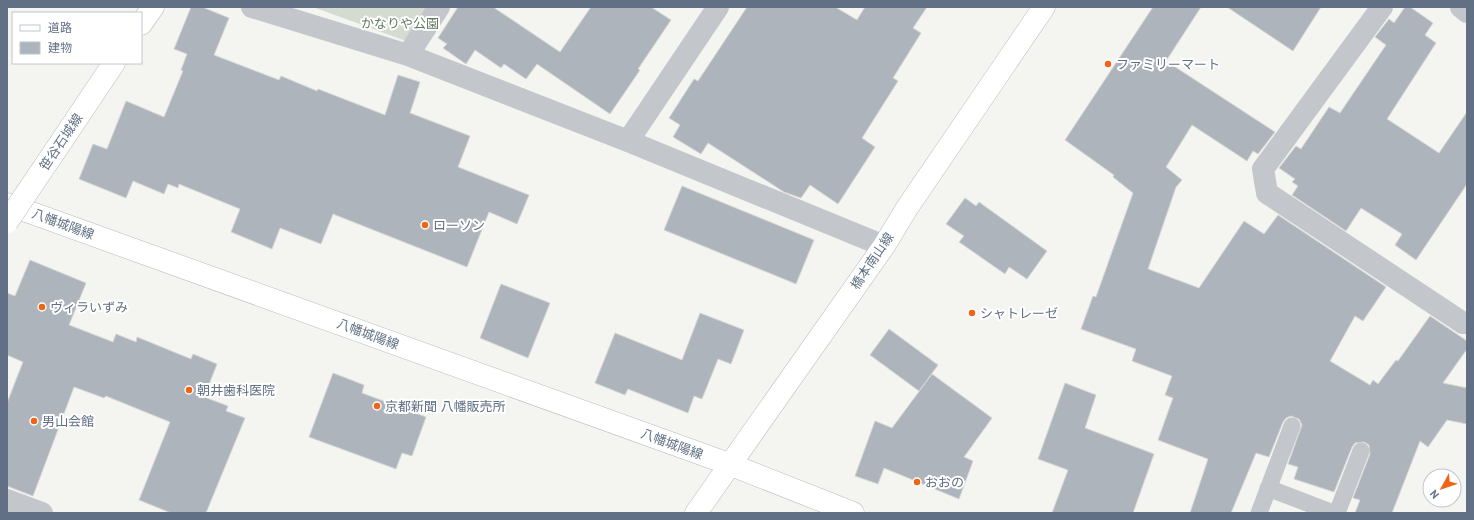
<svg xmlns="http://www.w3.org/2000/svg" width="1474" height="520" viewBox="0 0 1474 520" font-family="'PT Sans','Noto Sans JP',sans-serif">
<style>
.green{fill:#d4dcd1}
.building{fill:#aeb4bb;stroke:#d5d6d3}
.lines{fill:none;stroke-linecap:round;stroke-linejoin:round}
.secondary-casing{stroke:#b8bbc1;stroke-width:23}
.lane{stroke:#c3c6ca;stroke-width:17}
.street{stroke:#c3c6ca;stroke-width:22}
.secondary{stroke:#fff;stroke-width:22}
.secondary-bridge-casing{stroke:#b8bbc1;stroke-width:23;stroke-linecap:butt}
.secondary-bridge{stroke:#fff;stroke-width:22}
.poi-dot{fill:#f06415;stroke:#fff;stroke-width:1.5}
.labels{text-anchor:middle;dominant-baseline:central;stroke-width:4;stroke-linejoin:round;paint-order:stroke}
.park-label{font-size:13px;fill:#627a60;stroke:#fff}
.poi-label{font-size:13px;fill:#617084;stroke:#fff;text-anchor:start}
.street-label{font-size:13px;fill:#617084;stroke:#fff}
</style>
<rect width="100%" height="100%" fill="#f4f5f0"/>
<path class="green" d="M313 7H428L406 41Z"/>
<path class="building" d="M191 7H202L229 18 214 55 279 80 281 76 317 91 318 89 385 115 398 75 420 82 410 113 470 136 458 167 529 195 517 224 489 212 467 267 333 214 321 244 280 228 272 249 231 232 240 209 179 184 178 188 168 184 164 194 133 181 126 198 79 179 93 144 107 149 126 101 164 117 183 71 181 70 187 54 174 49Z
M458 7H493L560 52 591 7H651L671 20 638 69 640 70 610 114 537 64 526 79 504 64 501 68 475 50 466 64 443 48 447 44 438 38Z
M747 7H835L857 20 865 7H927L913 28 921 33 893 78 898 81 862 138 875 147 838 204 810 185 801 198 784 192 708 143 701 154 673 137 680 125 669 118 694 79 698 81Z
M1153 7H1201L1166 61 1275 132 1258 154 1253 151 1247 161 1192 125 1166 167 1182 180 1176 187 1148 269 1199 288 1244 221 1264 234 1278 215 1386 287 1363 321 1355 316 1330 361 1370 385 1373 380 1378 384 1396 360 1398 361 1430 316 1467 341V349L1443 383 1467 388V424L1447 420 1428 447 1420 441 1392 513H1355L1360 500 1353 498 1370 454 1369 445 1364 442 1355 443 1352 447 1334 492 1294 479 1298 467 1288 464 1302 425 1299 419 1291 416 1286 418 1283 422 1269 457 1256 453 1231 513H1190L1208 459 1158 440 1173 398 1165 395 1172 376 1132 361 1136 349 1081 329 1093 296 1096 297 1133 193 1113 177 1114 175 1065 140Z
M1227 7H1321L1293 51Z
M1405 7H1410L1433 23 1425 35 1436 43 1387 119 1439 153 1467 112V184L1416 260 1395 245 1402 234 1361 208 1346 231 1292 195 1298 186 1292 182 1295 179 1279 168 1296 146 1301 149 1329 107 1340 113 1386 45 1375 37 1389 19 1394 23Z
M682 186 814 240 796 284 664 230Z
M965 198 976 206 979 202 1047 251 1027 279 1009 267 1005 274 959 242 964 236 946 224Z
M30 260 86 283 69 325 113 342 116 334 136 342 137 337 191 359 193 354 217 364 204 397 228 406 226 411 245 418 206 513H171L139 500 170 422 106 396 104 398 74 387 33 496 7 486V403L23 362 7 355V293L15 296Z
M501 284 550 303 528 358 480 338Z
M700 313 744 330 731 364 718 359 702 399 694 396 688 413 628 389 625 395 595 383 615 333 682 360Z
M889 329 938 365 919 391 870 355Z
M333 373 364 385 362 393 426 417 412 456 402 453 396 469 309 437Z
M932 374 992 418 964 457 973 461 959 499 884 468 878 484 855 476 875 421 892 428Z
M1065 383 1096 395 1085 428 1154 454 1133 513H1052L1068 470 1038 459Z"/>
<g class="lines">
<defs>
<path id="secondary" d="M141 24 153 7
M61 142 114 63
M7 204 729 464 853 513
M696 513 884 246 907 208 1044 7"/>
</defs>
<use href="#secondary" class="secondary-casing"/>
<path class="lane" d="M1268 488 1333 513
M1259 513 1292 426
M1337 513 1361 451"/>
<path class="street" d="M252 7 408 55 628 141 884 246
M1382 7 1263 169 1267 193 1463 323H1467
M1461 7 1467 12
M408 55 439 7
M628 141 718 7
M7 500 42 513"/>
<use href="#secondary" class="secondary"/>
<defs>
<path id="secondary-bridge" d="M7 222 61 142"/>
</defs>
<use href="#secondary-bridge" class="secondary-bridge-casing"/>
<use href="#secondary-bridge" class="secondary-bridge"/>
</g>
<g class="poi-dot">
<circle cx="1108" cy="64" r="4"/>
<circle cx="425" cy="225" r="4"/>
<circle cx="42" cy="307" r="4"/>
<circle cx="972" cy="313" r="4"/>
<circle cx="189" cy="390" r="4"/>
<circle cx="377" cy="406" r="4"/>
<circle cx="34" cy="421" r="4"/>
<circle cx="917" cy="482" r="4"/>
</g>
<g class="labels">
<g class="park-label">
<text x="400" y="23">かなりや公園</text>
</g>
<g class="poi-label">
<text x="1116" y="64">ファミリーマート</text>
<text x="433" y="225">ローソン</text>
<text x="50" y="307">ヴィラいずみ</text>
<text x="980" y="313">シャトレーゼ</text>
<text x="197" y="390">朝井歯科医院</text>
<text x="385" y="406">京都新聞 八幡販売所</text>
<text x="42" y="421">男山会館</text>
<text x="925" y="482">おおの</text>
</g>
<g class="street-label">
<text transform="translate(61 142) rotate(-56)">笹谷石城線</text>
<text transform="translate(63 224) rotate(20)">八幡城陽線</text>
<text transform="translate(872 261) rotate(-56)">橋本南山線</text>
<text transform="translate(368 334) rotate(20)">八幡城陽線</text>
<text transform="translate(672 444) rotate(20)">八幡城陽線</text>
</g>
</g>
<rect width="1474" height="520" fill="none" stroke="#617084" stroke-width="16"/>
<rect x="12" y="12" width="130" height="52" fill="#ffffff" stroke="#c0c6ce"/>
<rect x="20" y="25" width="20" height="6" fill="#ffffff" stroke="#c0c6ce"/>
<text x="48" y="32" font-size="12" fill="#617084">道路</text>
<rect x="20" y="42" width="20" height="12" fill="#aeb4bb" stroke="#c0c6ce"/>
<text x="48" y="52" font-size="12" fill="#617084">建物</text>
<g transform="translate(1442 488) rotate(230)"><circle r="19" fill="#ffffff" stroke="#c0c6ce"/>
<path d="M0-3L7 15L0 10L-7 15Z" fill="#f06415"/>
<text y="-6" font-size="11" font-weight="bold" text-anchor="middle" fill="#617084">N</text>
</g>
</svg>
